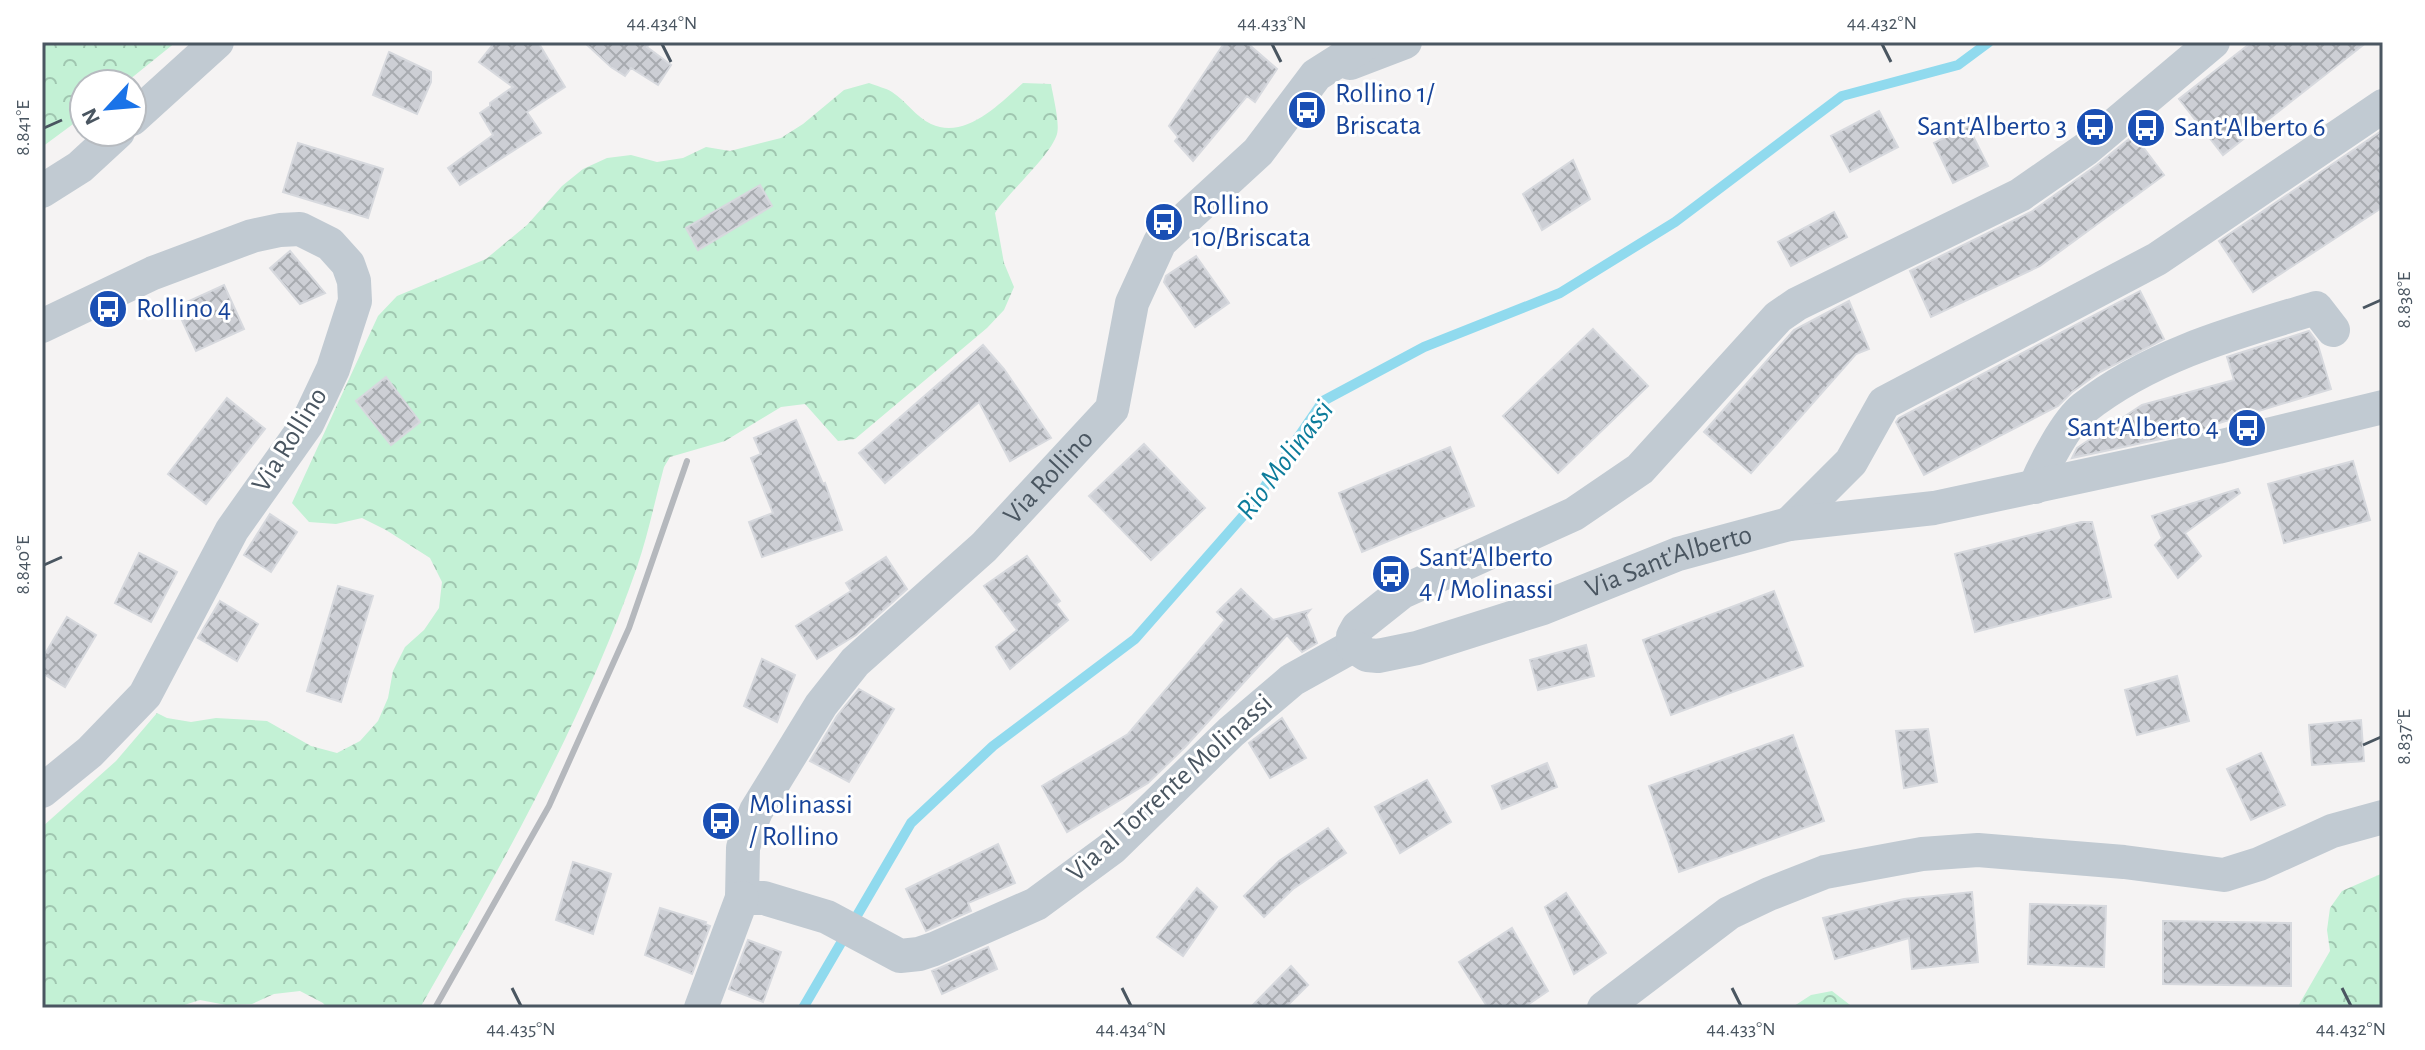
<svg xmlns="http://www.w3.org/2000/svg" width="2425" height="1050" viewBox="0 0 2425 1050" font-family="'Alegreya Sans',sans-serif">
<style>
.forest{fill:url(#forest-crowns)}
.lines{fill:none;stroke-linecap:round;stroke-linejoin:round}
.stream{stroke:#90daee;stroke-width:10}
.building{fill:url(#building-cross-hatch);stroke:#d7d9de;stroke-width:2}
.minor{stroke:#c1cad2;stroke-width:34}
.rail{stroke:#b5b8bd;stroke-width:6}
.ticks{fill:none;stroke:#4a5661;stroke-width:3}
.labels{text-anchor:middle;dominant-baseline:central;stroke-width:6;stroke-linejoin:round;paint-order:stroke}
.transit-label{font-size:28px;fill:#164399;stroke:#fff;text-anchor:start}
.street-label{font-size:28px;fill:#4a5661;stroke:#fff}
.water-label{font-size:30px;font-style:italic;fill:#0c7c9b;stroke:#fff}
.neatline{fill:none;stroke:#4a5661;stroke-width:3}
.ticks-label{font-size:20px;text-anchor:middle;fill:#4a5661}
</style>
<defs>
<pattern id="forest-crowns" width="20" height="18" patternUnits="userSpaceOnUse" patternTransform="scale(2)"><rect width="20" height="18" fill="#c3f1d5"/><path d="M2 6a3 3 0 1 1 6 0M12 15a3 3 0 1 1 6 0" fill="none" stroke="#a0c6b0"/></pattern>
<pattern id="building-cross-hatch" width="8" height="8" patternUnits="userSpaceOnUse" patternTransform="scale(2)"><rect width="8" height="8" fill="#cdcfd5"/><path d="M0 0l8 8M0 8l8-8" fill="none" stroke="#a8abb0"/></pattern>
</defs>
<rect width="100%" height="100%" fill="#f5f3f3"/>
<path class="forest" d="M42 42H176L124 84H84V116L42 147Z
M869 83C876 86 886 88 892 92 906 101 916 117 931 124 966 140 1000 103 1023 83L1051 84C1053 96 1060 123 1057 134 1051 155 1009 192 995 213L1004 263 1014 287 1004 310 987 328 855 439 838 441 805 404 781 407 725 441 670 457 664 467C655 500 648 535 637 567 583 722 501 866 420 1008H327L323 1003 300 991 274 994 252 1004 226 1005 200 1000 175 1008H42V827L116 761 157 713 167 718 191 722 216 718 267 721 311 746 337 753 360 741 378 721 388 698 393 671 405 647 424 630 439 608 442 582 430 558 386 530 362 518 336 524 309 522 292 503 378 316 397 296 486 259 527 225 562 186 583 169 607 158 631 155 657 162 683 158 706 147 730 151 781 138 803 124 844 90Z
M2383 873V1008H2297L2330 951 2327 930 2330 908 2342 891Z
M1832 991 1854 1008H1791L1811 995Z"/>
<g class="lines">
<path class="stream" d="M803 1008 911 823 993 746 1135 639 1250 508 1323 401 1424 347 1560 293 1675 222 1842 96 1958 65 1989 42"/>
</g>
<path class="building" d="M495 42H538L565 87 527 112 541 133 460 185 448 168 493 135 480 113 490 106V103L513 87 479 62Z
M584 42H651L647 47 671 65 658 85 631 68 625 76 611 67Z
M1225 42H1246L1277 69 1255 102 1247 96 1193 161 1175 141 1178 137 1169 126Z
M2252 42H2367L2223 155 2179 99Z
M389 52 431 72V82L417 114 373 95Z
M1879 111 1898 147 1850 172 1831 136Z
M1968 126 1988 166 1953 183 1934 143Z
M2383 130V207L2253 292 2219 241Z
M2134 135 2164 175 2040 266 1931 317 1910 271 2031 212 2097 165Z
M298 143 383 169 368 218 283 192Z
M1573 160 1590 199 1542 230 1523 194Z
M760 185 772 206 698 250 686 228Z
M1834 212 1847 237 1791 266 1778 242Z
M290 251 325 293 300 304 270 268Z
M1196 256 1229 303 1195 327 1164 282 1166 276Z
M224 285 244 329 196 351 176 307Z
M2140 291 2164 339 2100 372 2072 392 2058 406 1924 475 1896 422 1899 418Z
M1849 301 1869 349 1856 354 1751 473 1704 432 1794 330Z
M1593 329 1648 386 1558 473 1503 416Z
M2309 331 2317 342 2331 389 2206 427 2207 429 2072 458 2077 448 2142 405 2234 380 2227 357Z
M983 345 1004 369 1051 438 1010 461 979 402 885 483 859 453Z
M386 377 420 422 391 445 356 401Z
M227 398 265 429 206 504 168 474Z
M796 420 823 484 825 483 842 530 762 557 749 522 773 513 751 458 761 454 754 438Z
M1144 444 1205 508 1151 560 1089 496Z
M1450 447 1474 506 1362 552 1339 493Z
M2353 461 2370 520 2284 543 2268 484Z
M2238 489 2240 493 2185 533 2201 556 2178 578 2155 545 2162 538 2152 516Z
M270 514 297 532 271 572 244 555Z
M2081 522H2092L2111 597 1975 632 1955 554Z
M139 553 177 572 151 622 115 603Z
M1027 556 1060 601 1056 604 1068 620 1010 669 996 647 1017 630 984 586Z
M886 557 907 589 856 635 817 659 796 626 851 591 846 583Z
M338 586 373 596 341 702 307 691Z
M1241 589 1273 620 1310 610 1306 615 1317 643 1302 652 1287 635 1185 747 1148 783 1067 832 1042 786 1128 734 1225 620 1217 612Z
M1774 591 1803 666 1671 715 1643 640Z
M220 601 258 624 237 661 198 638Z
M67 617 96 635 65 687 42 673V659Z
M1586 645 1594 676 1538 690 1530 660Z
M762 659 795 675 777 722 744 706Z
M2177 676 2189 721 2137 735 2125 690Z
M859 689 894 709 849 782 810 761 837 716Z
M1282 718 1306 758 1270 778 1249 743Z
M2361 720 2364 761 2312 765 2309 725Z
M1928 729 1937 782 1904 788 1896 731Z
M1793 735 1824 821 1679 872 1649 786Z
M2261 753 2285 805 2251 820 2227 769Z
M1547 763 1557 787 1502 809 1492 786Z
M1427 780 1451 822 1400 853 1375 807Z
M1328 828 1346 853 1293 889 1264 917 1244 896 1279 861Z
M998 844 1015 883 968 903 971 911 926 931 906 889Z
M573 862 611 874 593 934 556 920Z
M1197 888 1217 907 1183 956 1157 937Z
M1972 892 1978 962 1912 969 1909 938 1835 959 1823 918 1904 899Z
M1566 893 1606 953 1574 974 1545 907Z
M2030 904 2106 906 2104 967 2028 964Z
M660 908 706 922 705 924 710 926 692 974 645 955Z
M2163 921 2291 923V986L2163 984Z
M1512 928 1548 991 1523 1008H1488L1459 962Z
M748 940 781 952 763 1002 729 989Z
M988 947 997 969 942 994 932 971Z
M1291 966 1308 985 1285 1008H1250Z"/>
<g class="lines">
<g class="minor">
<path d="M1350 63 1405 42"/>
<path d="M132 119 217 42"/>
<path d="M42 191 80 167 118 132"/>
<path d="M42 326 153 273 252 236 280 230 300 229 330 244 348 264 354 281 355 301 333 369 307 424 232 530 145 695 90 752 42 791"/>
<path d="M2035 487C2044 465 2066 422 2084 408 2151 355 2236 332 2316 308L2333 330"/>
<path d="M1789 524 1851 462 1884 403 2157 259 2383 106"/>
<path id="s1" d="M1353 646 1292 680 1231 732 1112 848 1036 904 934 949 919 954 900 956 827 917 764 898H742L743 848 747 834 756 811 821 705 855 662 984 547 1112 409 1132 303 1160 242 1258 152 1316 75 1368 42"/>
<path d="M1353 646V636L1358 627 1402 592 1574 514 1640 469 1778 317 1797 304 2020 195 2086 149 2213 42"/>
<path id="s2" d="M1353 646 1367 655 1378 656 1417 648 1543 608 1678 554 1789 524 1934 508 2218 447 2383 407"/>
<path d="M701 1008 742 898"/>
<path d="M1604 1008 1729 913 1769 894 1825 872 1922 854 1978 850 2124 862 2224 875 2259 864 2332 831 2383 817"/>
</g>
<path class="rail" d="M435 1008 549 806 629 628 687 461"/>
</g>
<path class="ticks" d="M662 44 671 62M1272 44 1281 62M1882 44 1891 62M44 128 62 120M2363 308 2381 300M44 565 62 557M2363 745 2381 737M512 988 521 1006M1122 988 1131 1006M1732 988 1741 1006M2342 988 2351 1006"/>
<defs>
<symbol id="bus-disc" viewBox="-11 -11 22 22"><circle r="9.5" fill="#1a4fb4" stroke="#fff"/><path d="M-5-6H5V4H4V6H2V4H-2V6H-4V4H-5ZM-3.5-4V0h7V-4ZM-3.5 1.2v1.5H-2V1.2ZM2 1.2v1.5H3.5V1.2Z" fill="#fff"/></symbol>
</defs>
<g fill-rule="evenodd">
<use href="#bus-disc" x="1285" y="88" width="44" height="44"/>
<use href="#bus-disc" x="2073" y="105" width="44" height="44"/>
<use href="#bus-disc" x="2124" y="106" width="44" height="44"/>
<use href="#bus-disc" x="1142" y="200" width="44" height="44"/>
<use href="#bus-disc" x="86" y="287" width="44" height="44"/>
<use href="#bus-disc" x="2225" y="406" width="44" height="44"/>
<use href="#bus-disc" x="1369" y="552" width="44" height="44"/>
<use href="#bus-disc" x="699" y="799" width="44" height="44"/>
</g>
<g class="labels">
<g class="transit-label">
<text x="1335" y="94">Rollino 1/<tspan x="1335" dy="32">Briscata</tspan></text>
<text x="2067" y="127" text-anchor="end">Sant'Alberto 3</text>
<text x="2174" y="128">Sant'Alberto 6</text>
<text x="1192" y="206">Rollino<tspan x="1192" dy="32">10/Briscata</tspan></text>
<text x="136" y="309">Rollino 4</text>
<text x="2219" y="428" text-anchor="end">Sant'Alberto 4</text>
<text x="1419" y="558">Sant'Alberto<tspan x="1419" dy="32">4 / Molinassi</tspan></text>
<text x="749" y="805">Molinassi<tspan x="749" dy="32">/ Rollino</tspan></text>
</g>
<g class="street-label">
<text transform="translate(290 440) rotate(-58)">Via Rollino</text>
<text stroke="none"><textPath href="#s1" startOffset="1264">Via Rollino</textPath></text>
<text stroke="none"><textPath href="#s2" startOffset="334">Via Sant'Alberto</textPath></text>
<text transform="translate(1170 788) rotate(-42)">Via al Torrente Molinassi</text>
</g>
<g class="water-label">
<text transform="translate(1285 460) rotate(-53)">Rio Molinassi</text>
</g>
</g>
<rect width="2425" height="1050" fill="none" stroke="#ffffff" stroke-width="88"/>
<g transform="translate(108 108) rotate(244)"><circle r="38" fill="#ffffff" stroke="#b7bbc0" stroke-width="2"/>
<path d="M0-6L14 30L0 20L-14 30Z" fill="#1a73e8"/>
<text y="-12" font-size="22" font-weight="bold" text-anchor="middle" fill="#4a5661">N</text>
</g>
<rect x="44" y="44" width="2337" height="962" class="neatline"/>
<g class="ticks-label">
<text x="662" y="29">44.434°N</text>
<text x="1272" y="29">44.433°N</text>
<text x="1882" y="29">44.432°N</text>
<text transform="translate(22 128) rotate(-90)" y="7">8.841°E</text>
<text transform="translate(2403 300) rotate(-90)" y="7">8.838°E</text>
<text transform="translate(22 565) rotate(-90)" y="7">8.840°E</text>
<text transform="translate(2403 737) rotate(-90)" y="7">8.837°E</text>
<text x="521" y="1035">44.435°N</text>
<text x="1131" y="1035">44.434°N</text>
<text x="1741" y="1035">44.433°N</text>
<text x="2351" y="1035">44.432°N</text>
</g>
</svg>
